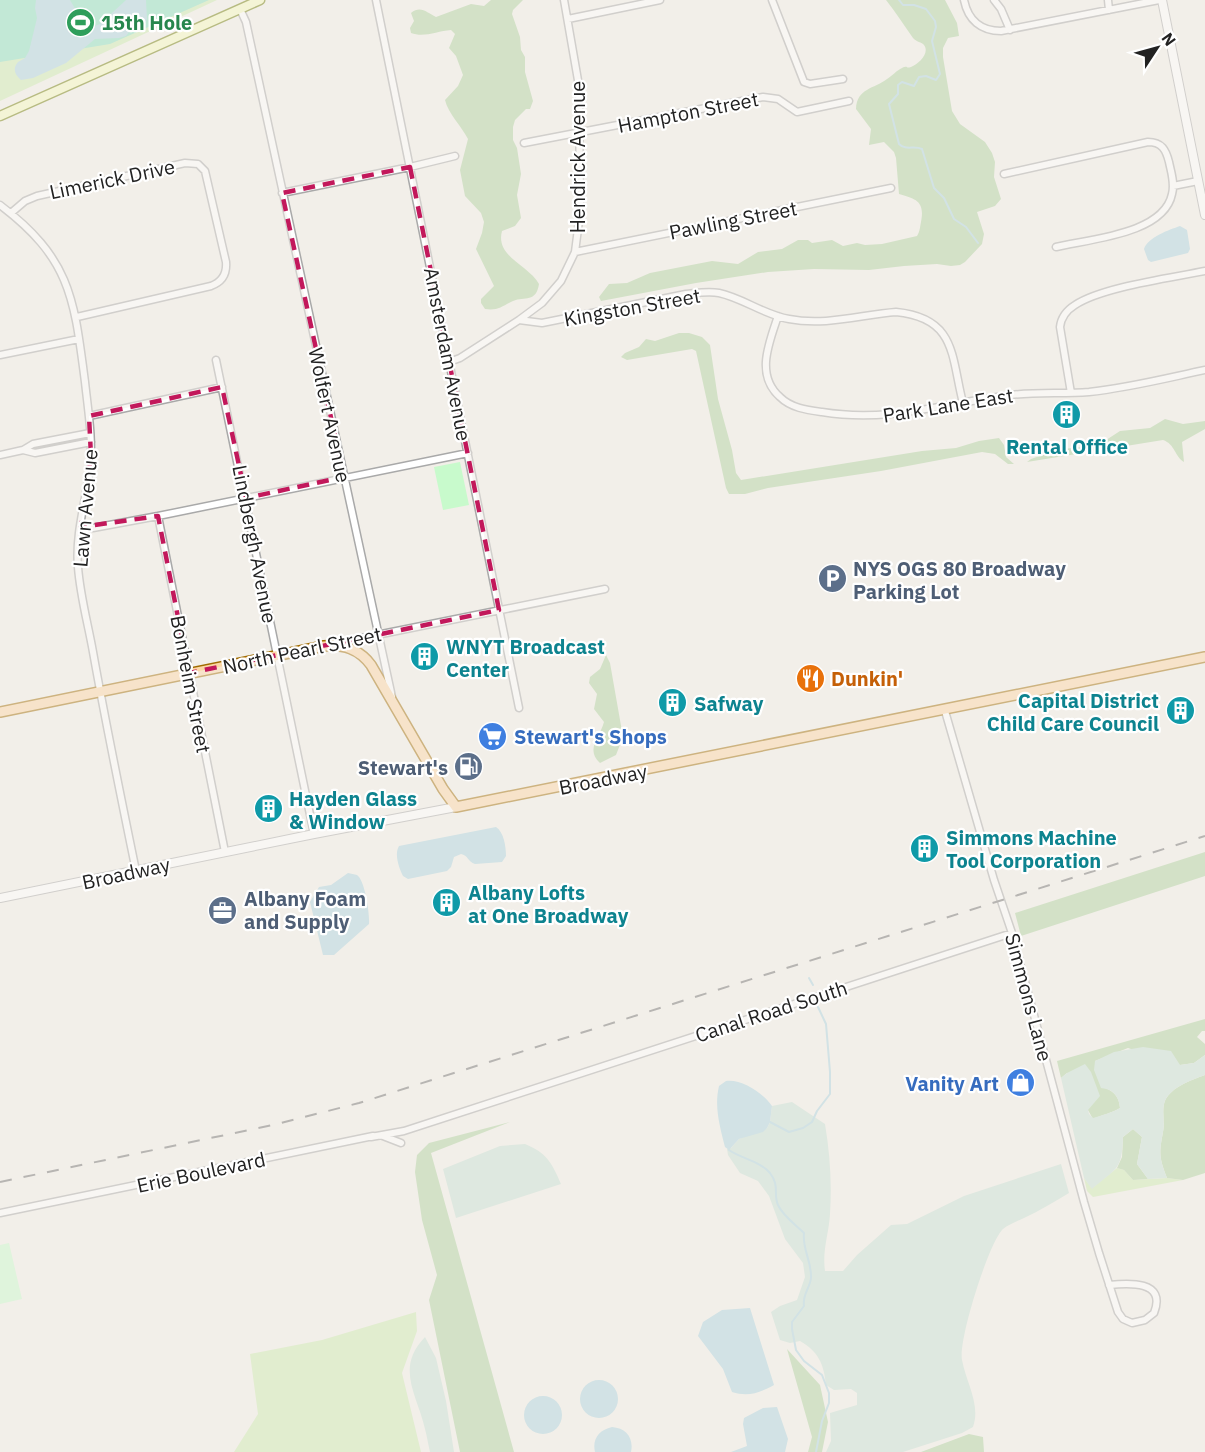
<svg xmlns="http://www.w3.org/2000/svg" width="1205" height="1452" viewBox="0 0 1205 1452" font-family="'IBM Plex Sans',sans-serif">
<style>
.grass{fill:#cdebb0}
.forest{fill:#add19e}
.wetland{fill:#c6e0d4}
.park{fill:#c8facc}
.pitch{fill:#88e0be}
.water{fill:#aad3df}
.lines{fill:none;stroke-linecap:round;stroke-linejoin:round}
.stream{stroke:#aad3df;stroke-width:2}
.minor-casing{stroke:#a9a9a9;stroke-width:9}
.tertiary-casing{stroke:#a9a9a9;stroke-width:10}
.secondary-casing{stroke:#707d05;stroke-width:11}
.primary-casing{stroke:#a06b00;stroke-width:12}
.minor{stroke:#fff;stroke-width:6}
.tertiary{stroke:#fff;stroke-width:8}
.secondary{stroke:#f7fabf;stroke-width:8}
.primary{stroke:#fcd6a4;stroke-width:9}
.rail{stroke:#707070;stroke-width:2;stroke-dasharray:12 12;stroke-linecap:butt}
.marked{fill:none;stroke:#c2185b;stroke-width:4.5;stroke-dasharray:12 8;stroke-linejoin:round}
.labels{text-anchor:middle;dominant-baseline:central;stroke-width:4.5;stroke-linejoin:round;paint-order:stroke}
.leisure-label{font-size:20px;font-weight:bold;fill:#27864d;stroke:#fff;text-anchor:start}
.street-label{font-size:20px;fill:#222;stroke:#fff}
.culture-label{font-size:20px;font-weight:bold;fill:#0d838f;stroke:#fff;text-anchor:start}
.service-label{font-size:20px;font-weight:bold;fill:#4e5e75;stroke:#fff;text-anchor:start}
.food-label{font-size:20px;font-weight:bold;fill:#c56008;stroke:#fff;text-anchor:start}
.shop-label{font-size:20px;font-weight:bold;fill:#366cbe;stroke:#fff;text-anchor:start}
</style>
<rect width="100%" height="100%" fill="#f2efe9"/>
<path class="grass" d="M0 0H217L0 101Z
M1117 1168 1124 1170 1133 1180 1167 1178 1183 1180 1093 1197 1087 1191 1084 1178 1092 1188Z
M416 1312 417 1331 402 1373 421 1452H234L258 1414 250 1354 322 1340Z"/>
<path class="forest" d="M491 0H523L513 10 512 14 520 37 521 50 525 57V72L533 101 530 109H526L515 120 513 127V140L517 148 521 174 517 195 521 218 515 226 502 231C495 257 529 265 539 284 536 303 525 296 513 301 502 306 498 311 485 309L481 303V299L494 286 476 249 482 233 484 222 481 213 465 196 460 170 468 139C462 127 448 113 445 100L458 86 463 75 456 56 449 48 455 34 451 30C437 31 424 38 411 33L410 28 414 21 411 13C421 5 427 13 436 17L471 4 484 6Z
M886 0H945L957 23 959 36 948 38 943 48V57L952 111 960 124 985 142 992 153 995 162 994 177 1001 199 995 206 977 212 984 234 982 244 965 262 960 265 951 266 937 264 904 266 869 270 814 269 768 272 696 283 601 301 599 297 609 284 627 283 650 273 712 261 738 264 758 252 782 249 798 240H808L812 243 832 240 843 246 857 243 865 245 882 244 917 236C920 231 920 227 921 222 925 201 916 199 899 194L896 158 894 152 884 142 869 145 871 129 856 109C857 88 874 89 887 79 892 76 897 70 902 68 909 65 905 69 911 67 919 64 930 53 924 45 922 42 916 42 913 38 904 25 896 13 886 0Z
M679 333H689L702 337 710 345 718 399 732 450 736 473 741 480 922 451 956 448 979 441 999 438 1004 445 1006 457 1014 464H1008L995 454 982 452 881 471 768 488 745 494H729L726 488 696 351 692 349 627 360 621 357 625 353 639 347 646 339 655 341Z
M1165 419 1183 424 1205 421V429L1182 442 1184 462C1175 457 1175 444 1163 440L1027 462 1031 459 1057 450 1100 444 1120 431 1150 428Z
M606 655 610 663 623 737 616 755 600 763C585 749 600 737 604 722L594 709 597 694 589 683 590 677 600 669Z
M1205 852V876L1021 936 1015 913Z
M1205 1019V1031H1202L1197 1037 1205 1044V1055L1194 1063 1180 1065 1128 1048 1095 1061 1105 1088C1115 1092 1119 1097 1120 1108 1112 1113 1102 1115 1093 1119L1067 1073 1061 1078 1057 1061Z
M1205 1075V1173L1183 1180 1167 1178C1159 1158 1159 1153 1163 1132 1165 1123 1162 1113 1164 1104 1168 1088 1191 1080 1205 1075Z
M510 1122 431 1153 514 1452H460L429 1300 437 1275 422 1220 415 1172 417 1155 429 1143Z
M1133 1129 1142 1137 1137 1164 1148 1179 1133 1180 1124 1170 1117 1168 1122 1157 1123 1137Z
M787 1349 820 1385 828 1422 822 1452H808L812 1437Z
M969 1434 983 1437 984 1452H921Z"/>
<path class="wetland" d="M1143 1047 1171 1051 1180 1065 1194 1063 1205 1055V1075C1191 1080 1168 1088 1164 1104 1162 1113 1165 1124 1163 1132 1159 1153 1159 1158 1167 1178L1148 1179 1137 1164 1142 1137 1133 1129 1123 1137C1122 1171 1116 1168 1092 1189L1084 1178 1061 1078 1067 1073 1085 1064 1091 1072 1100 1096 1088 1110 1089 1114 1093 1118C1102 1115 1112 1113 1120 1108 1119 1096 1113 1089 1101 1088L1094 1070 1095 1061 1114 1052Z
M792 1102 825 1124C830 1154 832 1183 830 1214 829 1233 822 1251 825 1271H843L857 1255 891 1225 907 1224 964 1196 1061 1164 1069 1193C1054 1202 1039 1211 1024 1218 1018 1221 1009 1224 1003 1229 989 1242 958 1340 962 1360 966 1382 981 1405 973 1427L962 1433 903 1452H826L831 1441 830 1413 857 1405V1393L851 1389 834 1390 826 1385C824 1364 818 1351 800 1341L790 1343 780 1340 771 1312 780 1306 797 1300 805 1277 803 1263 785 1239 769 1196 758 1181 740 1173 728 1155 727 1149 731 1148 739 1139 767 1128 770 1122 772 1106Z
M525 1144C547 1153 552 1163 561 1184L456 1218 443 1169 500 1146Z
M425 1337 436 1358 446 1401 454 1452H430C428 1444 427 1436 425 1429 417 1394 395 1368 425 1337Z"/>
<path class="park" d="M460 462 469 505 443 510 434 467Z
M9 1243 22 1299 0 1304V1245Z"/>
<path class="pitch" d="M0 0H209L110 44 0 62Z"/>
<path class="water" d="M36 0H70L83 22 89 28 100 24 126 0H146L147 19 145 24 141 29 130 31 126 36 119 38 95 39 66 63 33 78 21 80C15 75 12 69 18 62L25 58 29 51 37 18 35 8Z
M1180 226 1187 230 1190 249 1188 253 1151 262 1148 260 1144 249C1148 237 1169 230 1180 226Z
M496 827C504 832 506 847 506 856L502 862 475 864C468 862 468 855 461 854L454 857 451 867 447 871 408 879 403 876C399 868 394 854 399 846Z
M348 873C351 874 354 874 357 875 365 880 370 915 369 924L334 955H323L310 902 319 887 331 885Z
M726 1081C742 1079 763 1093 772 1106L770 1122 767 1128 763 1132 739 1139 729 1150 725 1147C720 1127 714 1107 719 1086Z
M750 1308 774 1385C759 1393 748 1397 732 1392L723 1369 698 1336 703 1322 722 1310Z
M580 1399a19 19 0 1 1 38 0a19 19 0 1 1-38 0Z
M524 1415a19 19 0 1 1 38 0a19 19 0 1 1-38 0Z
M777 1407 788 1439 785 1452H731L747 1446 743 1424 744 1418 763 1408Z
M612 1427C626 1428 634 1438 631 1452H595C592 1439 599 1430 612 1427Z"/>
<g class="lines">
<path class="stream" d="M899 0 903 5H914L926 9 935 21 936 27 932 41 940 74 936 80 926 76 919 77 914 86 902 82 898 85V94L889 104 899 144C906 151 914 145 922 149L934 188 944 198 954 219 966 227 978 243
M809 978 813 985
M770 1122 789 1132 803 1128 812 1122 817 1111 830 1094V1072L826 1024 818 1007
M729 1150C742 1159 760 1161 770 1173 780 1186 773 1193 778 1205 783 1216 796 1225 804 1233 802 1249 812 1262 811 1278 810 1288 802 1295 804 1306L792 1322V1329L796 1350 804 1361 822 1375 829 1393V1403L822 1421 816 1452"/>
<defs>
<path id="minor" d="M376 0 519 708
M772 0 804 82 810 84 843 79
M964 0C968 20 981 31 1001 31L1159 0
M994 0 1001 9 1010 30
M1108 0 1109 10
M240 9 246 22 392 697
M568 19 660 0
M524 143 763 97 778 99 797 112 849 101
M1004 174 1148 142C1162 142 1166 150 1169 162 1171 172 1175 183 1172 194 1164 234 1090 239 1056 247
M1173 186 1198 181
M282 193 410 167 455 156
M0 205C71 259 74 298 85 382 88 410 93 439 90 468 86 500 75 534 78 567 80 595 88 624 93 652 106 725 121 798 136 871
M11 213 25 201 37 196 185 163 198 164 205 171 226 262C227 274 222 282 211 286L77 317
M575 252 891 188
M778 316C769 343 755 375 780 397 791 408 807 410 822 412 890 423 945 403 1011 395 1037 392 1063 394 1089 392 1128 388 1167 378 1205 370
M519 320 542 323 686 294C697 293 708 291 719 293 743 298 764 315 789 319 825 326 860 315 896 312 957 318 951 357 963 403
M0 355 79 339
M216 360 314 834
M449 362 460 358 519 320 542 303 561 281 575 252 580 213 579 86 564 0
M1071 393 1060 327C1061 318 1067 310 1075 305 1102 287 1171 278 1205 271
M89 416 222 387
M23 450 35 453 91 442
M0 455 23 450 33 444 90 433
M158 516 225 852
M81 527 93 528 158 516 468 453
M337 643 605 589
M945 711 994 880 1012 933 1084 1202 1099 1253 1118 1312 1123 1319 1132 1323 1145 1320 1154 1313C1167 1280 1128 1283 1109 1285
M383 1136 401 1143
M371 1137 404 1131 1012 933
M0 1213 373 1136"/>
<path id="tertiary" d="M1162 0 1205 215
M0 898 314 834 456 807"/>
<path id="secondary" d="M0 116 260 0"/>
<path id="primary" d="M0 712 324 646C344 644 359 649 371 665L443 789 456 807 1205 657"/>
</defs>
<use href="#minor" class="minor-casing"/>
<use href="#tertiary" class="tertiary-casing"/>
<use href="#secondary" class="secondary-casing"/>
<use href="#primary" class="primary-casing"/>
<use href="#minor" class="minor"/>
<use href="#tertiary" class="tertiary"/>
<use href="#secondary" class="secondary"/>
<use href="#primary" class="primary"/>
<path class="rail" d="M0 1182 273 1125 359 1103 1205 836"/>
</g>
<path d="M0 0H1205V1452H0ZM410 167 499 610 189 673 158 516 81 527 91 456 89 416 222 387 246 498 344 477 282 193Z" fill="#f2efe9" fill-opacity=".55" fill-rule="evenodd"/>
<path class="marked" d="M410 167 499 610 189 673 158 516 81 527 91 456 89 416 222 387 246 498 344 477 282 193Z"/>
<defs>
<symbol id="stadium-disc" viewBox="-11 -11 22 22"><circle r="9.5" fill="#2e9e5b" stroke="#fff"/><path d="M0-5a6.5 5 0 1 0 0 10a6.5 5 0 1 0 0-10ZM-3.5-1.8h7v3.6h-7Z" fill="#fff"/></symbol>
<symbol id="building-disc" viewBox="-11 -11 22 22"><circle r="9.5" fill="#0f9aa8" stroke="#fff"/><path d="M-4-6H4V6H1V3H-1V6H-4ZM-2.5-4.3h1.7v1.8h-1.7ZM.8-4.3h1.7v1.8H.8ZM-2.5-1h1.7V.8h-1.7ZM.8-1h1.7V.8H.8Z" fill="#fff"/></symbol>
<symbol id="parking-disc" viewBox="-11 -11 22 22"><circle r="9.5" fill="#5c6f8a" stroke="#fff"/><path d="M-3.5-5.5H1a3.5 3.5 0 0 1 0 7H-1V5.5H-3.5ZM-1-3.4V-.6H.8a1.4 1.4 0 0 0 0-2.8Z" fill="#fff"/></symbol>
<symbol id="restaurant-disc" viewBox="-11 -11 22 22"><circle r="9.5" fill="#e8710a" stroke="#fff"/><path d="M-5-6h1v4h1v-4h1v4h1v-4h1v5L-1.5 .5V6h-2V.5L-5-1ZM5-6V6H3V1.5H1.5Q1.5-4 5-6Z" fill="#fff"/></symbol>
<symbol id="supermarket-disc" viewBox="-11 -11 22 22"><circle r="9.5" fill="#3f7fe0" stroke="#fff"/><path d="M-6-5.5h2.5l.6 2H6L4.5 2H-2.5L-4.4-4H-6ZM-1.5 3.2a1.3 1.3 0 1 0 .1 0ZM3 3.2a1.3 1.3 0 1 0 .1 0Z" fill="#fff"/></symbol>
<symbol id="fuel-disc" viewBox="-11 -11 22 22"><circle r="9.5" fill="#5c6f8a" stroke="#fff"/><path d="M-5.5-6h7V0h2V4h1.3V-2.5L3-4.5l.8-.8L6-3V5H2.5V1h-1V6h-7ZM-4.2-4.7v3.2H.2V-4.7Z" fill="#fff"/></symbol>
<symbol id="office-disc" viewBox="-11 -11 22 22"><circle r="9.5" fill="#5c6f8a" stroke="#fff"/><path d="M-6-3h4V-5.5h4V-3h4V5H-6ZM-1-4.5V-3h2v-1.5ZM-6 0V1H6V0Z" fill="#fff"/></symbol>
<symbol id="shop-disc" viewBox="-11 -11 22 22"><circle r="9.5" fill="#3f7fe0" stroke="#fff"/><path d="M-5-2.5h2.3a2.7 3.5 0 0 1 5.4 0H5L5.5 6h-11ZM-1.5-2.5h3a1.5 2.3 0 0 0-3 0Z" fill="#fff"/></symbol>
</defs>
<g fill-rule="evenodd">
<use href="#stadium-disc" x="64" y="6" width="33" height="33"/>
<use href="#building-disc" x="1050" y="398" width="33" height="33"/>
<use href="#parking-disc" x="816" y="562" width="33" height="33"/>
<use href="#building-disc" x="408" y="640" width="33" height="33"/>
<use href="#restaurant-disc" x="794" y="662" width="33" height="33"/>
<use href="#building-disc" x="656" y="686" width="33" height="33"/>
<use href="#building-disc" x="1164" y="694" width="33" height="33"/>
<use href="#supermarket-disc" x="476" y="720" width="33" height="33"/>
<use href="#fuel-disc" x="452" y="750" width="33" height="33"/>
<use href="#building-disc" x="252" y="792" width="33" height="33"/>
<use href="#building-disc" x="908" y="832" width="33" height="33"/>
<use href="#building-disc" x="430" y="886" width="33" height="33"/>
<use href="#office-disc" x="206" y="894" width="33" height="33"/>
<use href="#shop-disc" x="1004" y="1066" width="33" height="33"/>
</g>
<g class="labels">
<g class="leisure-label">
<text x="101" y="22">15th Hole</text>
</g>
<g class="street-label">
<text transform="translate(688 112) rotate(-11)">Hampton Street</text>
<text transform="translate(577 157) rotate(-90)">Hendrick Avenue</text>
<text transform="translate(112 179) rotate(-12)">Limerick Drive</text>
<text transform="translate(733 220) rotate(-11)">Pawling Street</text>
<text transform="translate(632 307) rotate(-10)">Kingston Street</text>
<text transform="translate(448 354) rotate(79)">Amsterdam Avenue</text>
<text transform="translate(948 405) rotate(-9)">Park Lane East</text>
<text transform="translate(330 415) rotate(78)">Wolfert Avenue</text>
<text transform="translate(85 508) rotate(-85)">Lawn Avenue</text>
<text transform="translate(255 544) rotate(79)">Lindbergh Avenue</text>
<text transform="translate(302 650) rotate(-12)">North Pearl Street</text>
<text transform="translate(191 684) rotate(79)">Bonheim Street</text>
<text transform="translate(603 779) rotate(-11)">Broadway</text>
<text transform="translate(126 873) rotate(-12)">Broadway</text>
<text transform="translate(1029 997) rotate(75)">Simmons Lane</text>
<text transform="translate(771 1011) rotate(-18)">Canal Road South</text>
<text transform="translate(201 1172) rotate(-12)">Erie Boulevard</text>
</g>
<g class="culture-label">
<text x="1067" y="446" text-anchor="middle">Rental Office</text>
<text x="446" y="646">WNYT Broadcast<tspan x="446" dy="23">Center</tspan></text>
<text x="1159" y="700" text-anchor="end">Capital District<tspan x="1159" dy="23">Child Care Council</tspan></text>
<text x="694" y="703">Safway</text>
<text x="289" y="798">Hayden Glass<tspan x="289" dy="23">&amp; Window</tspan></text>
<text x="946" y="837">Simmons Machine<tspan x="946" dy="23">Tool Corporation</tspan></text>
<text x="468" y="892">Albany Lofts<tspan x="468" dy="23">at One Broadway</tspan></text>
</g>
<g class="service-label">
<text x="853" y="568">NYS OGS 80 Broadway<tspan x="853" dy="23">Parking Lot</tspan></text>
<text x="448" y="767" text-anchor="end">Stewart's</text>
<text x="244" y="898">Albany Foam<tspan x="244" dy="23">and Supply</tspan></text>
</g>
<g class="food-label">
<text x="831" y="678">Dunkin'</text>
</g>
<g class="shop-label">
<text x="514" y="736">Stewart's Shops</text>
<text x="999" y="1083" text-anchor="end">Vanity Art</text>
</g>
</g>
<g transform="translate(1157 48) rotate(54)" stroke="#ffffff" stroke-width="4.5" paint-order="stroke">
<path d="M0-4.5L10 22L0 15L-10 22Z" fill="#222222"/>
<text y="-9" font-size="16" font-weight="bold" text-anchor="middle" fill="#222222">N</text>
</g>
</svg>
